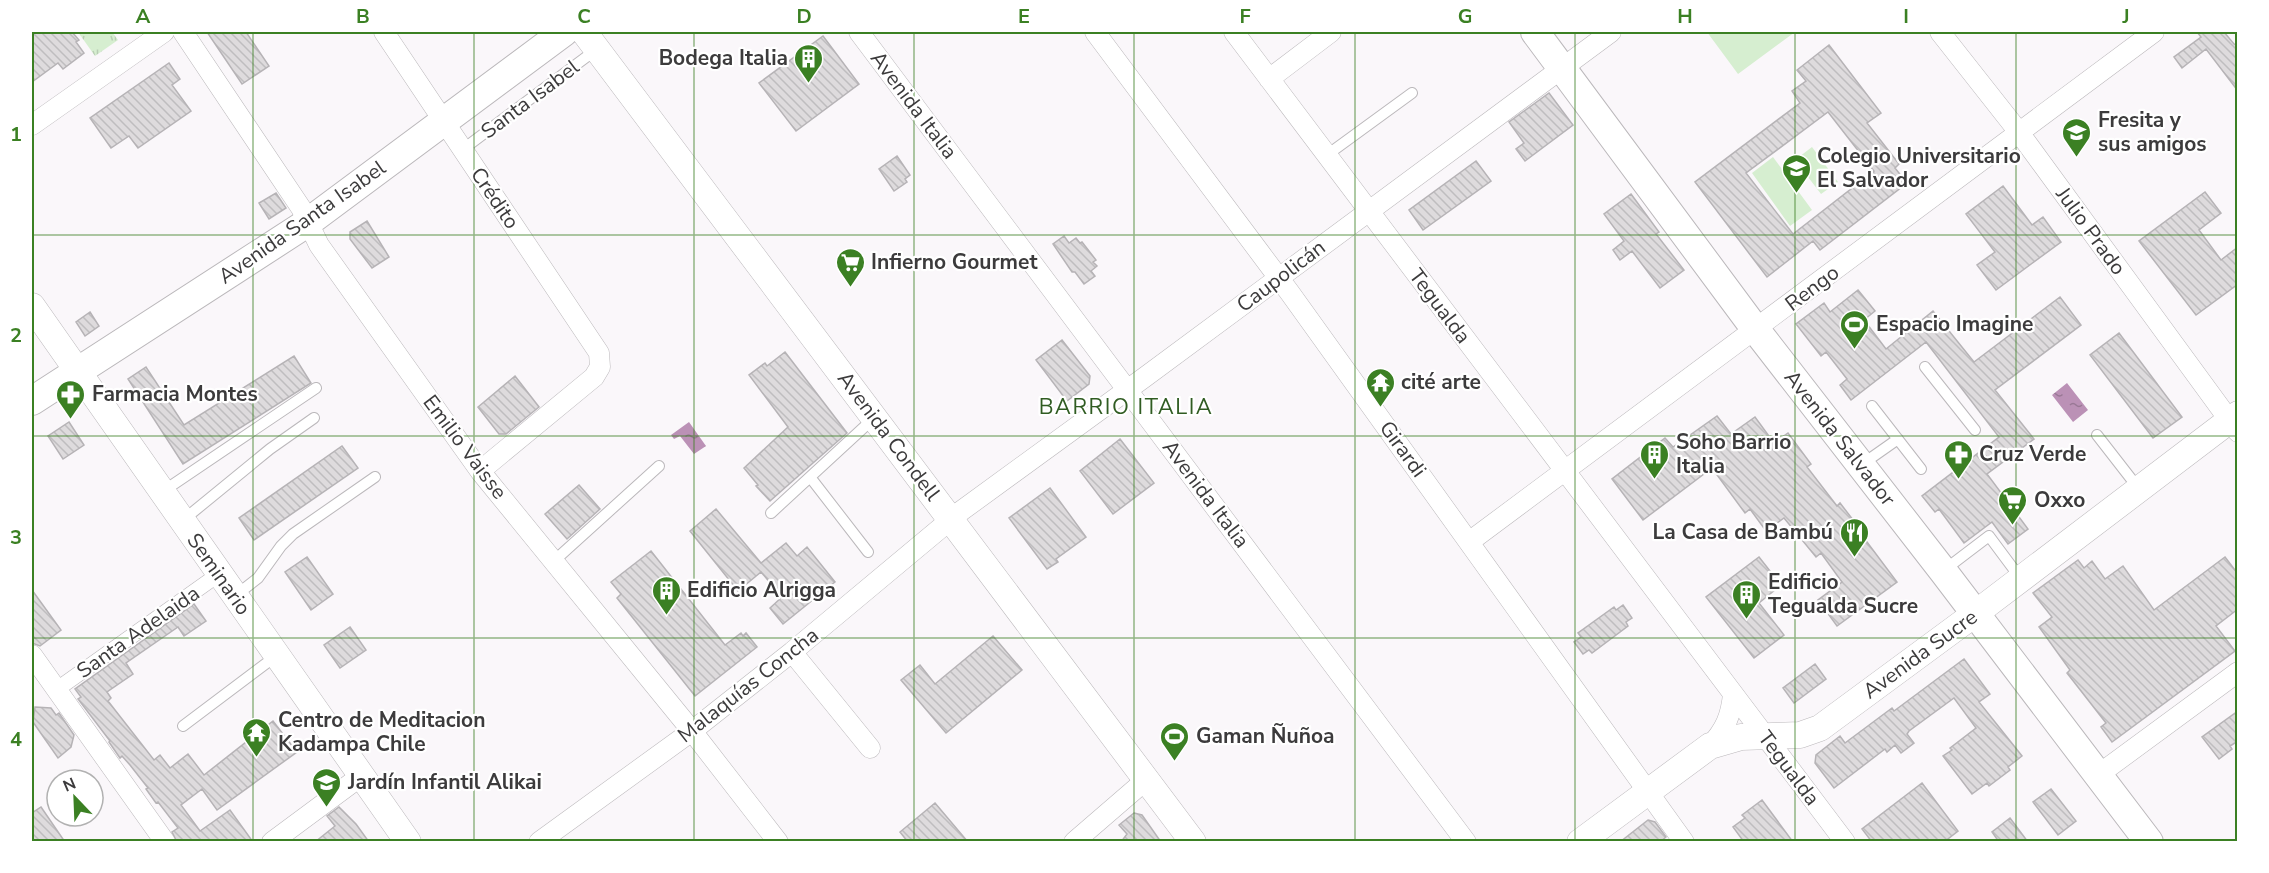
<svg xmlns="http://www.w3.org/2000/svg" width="2269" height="873" viewBox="0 0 2269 873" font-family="'Nunito Sans',sans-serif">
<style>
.grass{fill:url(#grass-tufts)}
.green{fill:#d6eed0}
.water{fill:url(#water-ripples)}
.building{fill:url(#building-back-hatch);stroke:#b6b3b6;stroke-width:1.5;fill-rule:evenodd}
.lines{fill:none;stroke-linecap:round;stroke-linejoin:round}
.service-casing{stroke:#bbb8bb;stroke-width:12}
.pedestrian-casing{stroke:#bbb8bb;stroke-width:16}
.minor-casing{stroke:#bbb8bb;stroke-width:21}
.tertiary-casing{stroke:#bbb8bb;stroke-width:27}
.secondary-casing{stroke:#bbb8bb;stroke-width:30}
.service{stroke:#fff;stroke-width:10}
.pedestrian{stroke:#fff;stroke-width:15}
.minor{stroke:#fff;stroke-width:20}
.tertiary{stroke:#fff;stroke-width:26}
.secondary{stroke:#fff;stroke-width:28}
.grid{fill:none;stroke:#3b8023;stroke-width:1.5;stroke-opacity:0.55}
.labels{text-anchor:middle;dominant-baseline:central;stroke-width:4.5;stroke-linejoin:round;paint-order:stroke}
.poi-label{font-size:21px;font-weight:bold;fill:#3c3b3c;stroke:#fff;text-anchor:start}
.street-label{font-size:21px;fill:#3c3b3c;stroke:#fff}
.neighbourhood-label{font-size:22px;letter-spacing:1.5px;fill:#305c22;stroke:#fff}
.neatline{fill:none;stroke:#3b8023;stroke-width:2}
.grid-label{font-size:20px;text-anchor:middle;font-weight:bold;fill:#3b8023}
</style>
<defs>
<pattern id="grass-tufts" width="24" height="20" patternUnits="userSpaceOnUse" patternTransform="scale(1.5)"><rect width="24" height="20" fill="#d6eed0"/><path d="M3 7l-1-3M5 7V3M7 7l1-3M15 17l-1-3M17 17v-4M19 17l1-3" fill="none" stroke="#b9cdb4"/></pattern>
<pattern id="water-ripples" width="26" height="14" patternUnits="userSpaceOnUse" patternTransform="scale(1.5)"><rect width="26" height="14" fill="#bb91b6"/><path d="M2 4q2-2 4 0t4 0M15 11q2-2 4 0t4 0" fill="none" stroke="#997895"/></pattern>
<pattern id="building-back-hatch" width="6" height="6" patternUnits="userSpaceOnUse" patternTransform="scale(1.5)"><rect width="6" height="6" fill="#dedbdd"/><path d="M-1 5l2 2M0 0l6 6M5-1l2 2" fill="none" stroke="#bfbdbf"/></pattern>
</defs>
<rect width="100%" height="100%" fill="#faf7fa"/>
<path class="grass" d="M78 32H112L118 40 95 56Z"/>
<path class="green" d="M1707 32H1795L1738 74Z
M1812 147 1838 182 1821 194 1795 160Z
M1773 157 1812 210 1790 226 1752 173Z"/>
<path class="water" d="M2067 383 2088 410 2073 422 2052 395Z
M689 422 706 446 694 454 680 436 674 439 671 435Z"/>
<path class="building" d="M32 32H72L79 40 76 42 84 53 63 69 58 63 32 82Z
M207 32H246L269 66 242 84Z
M2197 32H2224L2234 44 2238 46V91L2206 49 2182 68 2174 57 2201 37Z
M823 36 859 84 796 131 759 83Z
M1829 45 1881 113 1867 123 1899 164 1895 168 1907 183 1820 250 1813 241 1767 277 1695 182 1800 103 1792 91 1806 81 1797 70ZM1828 112 1874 171 1793 234 1746 173Z
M169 63 180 79 172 85 191 111 138 148 129 136 111 148 90 118Z
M1549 93 1573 125 1525 161 1516 149 1524 143 1509 122Z
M897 156 910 175 905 179 907 182 894 191 879 169Z
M1476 161 1491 181 1423 230 1409 210Z
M2003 186 2032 225 2043 217 2061 242 1996 290 1977 265 1995 252 1966 214Z
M2205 192 2221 213 2199 230 2221 260 2238 247V284L2196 315 2139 241Z
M276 193 286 208 269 219 259 203Z
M1631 194 1659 232 1656 234 1684 270 1660 288 1632 251 1620 260 1613 250 1624 241 1604 214Z
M367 221 389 257 372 268 350 239V232Z
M1064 236 1069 243 1076 238 1080 243 1082 242 1096 260 1093 262 1097 266 1091 271 1095 276 1084 284 1075 272H1072L1053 244Z
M1858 290 1875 311 1864 320 1886 349 1933 311 1974 362 2060 297 2081 325 1995 390 2034 439 1987 474 2028 529 2008 544 1992 522 1964 543 1939 509 1935 512 1922 496 1999 437 1926 342 1851 400 1840 385 1847 379 1826 352 1821 356 1796 324 1824 303 1830 312Z
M90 312 99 326 85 336 76 322Z
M2119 333 2182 417 2153 438 2090 355Z
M1062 340 1090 376 1089 384 1067 401 1036 360Z
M785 352 847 433 770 501 756 486 758 485 744 468 788 427 749 375 765 363 767 366Z
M294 356 311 383 183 464 128 379 146 367 184 425Z
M515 376 539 407 506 434H499L478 407Z
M1717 416 1731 434 1755 417 1774 443 1788 433 1811 464 1807 467 1837 506 1840 503 1857 525 1855 526 1897 582 1837 626 1818 600 1842 582 1821 553 1816 557 1784 518 1766 531 1750 509 1745 513 1712 468 1643 520 1612 479 1665 438 1673 447Z
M69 422 84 445 63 459 48 436Z
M1120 439 1154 483 1113 514 1080 471Z
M342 446 358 468 254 540 239 518Z
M579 485 600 509 567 539 545 514Z
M1050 488 1086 537 1056 559 1058 562 1047 569 1009 518Z
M716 509 761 563 786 543 797 556 807 547 835 582 783 624 770 608 782 597 761 572 738 591 690 531Z
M651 551 725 645 741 633 743 636 746 633 757 647 695 696 617 598 621 594 611 582Z
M307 557 333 594 311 610 285 572Z
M1759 557 1781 585 1759 603 1784 635 1754 658 1706 597Z
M2225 557 2238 574V609L2216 626 2235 651 2112 742 2101 727 2106 723 2067 673 2070 670 2039 627 2052 617 2033 593 2078 560 2084 568 2092 561 2105 579 2123 566 2154 610Z
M32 590 61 630 40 646 32 643Z
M194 604 206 621 184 636 178 627 126 663 133 674 107 692 111 698 108 701 154 760 160 755 170 768 188 754 204 775 273 721 297 752 217 810 202 789 181 805 200 831 230 810 253 842H177L172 832 178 828 158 802 156 803 146 789 148 788 130 765 122 756 120 758 109 742 110 741 78 699 81 697 75 689Z
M1623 605 1632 618 1626 622 1628 626 1592 653 1589 650 1583 654 1574 642 1581 637 1578 633 1614 607 1616 610Z
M350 627 366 650 340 668 324 645Z
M993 636 1022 670 946 733 901 680 920 665 935 684Z
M1964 659 1990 694 1979 702 2022 756 2008 767 2010 770 1989 786 1987 783 1972 794 1943 756 1952 750 1950 748 1976 728 1954 698 1909 731 1907 734 1914 743 1901 753 1895 745 1887 752 1885 749 1834 788 1815 763 1816 755 1840 736 1845 743 1892 708 1894 711Z
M1815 664 1826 679 1794 703 1783 688Z
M35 707 51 708 56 715 59 713 74 735 71 747 58 758 33 722Z
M2238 711V741L2230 746 2232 749 2219 759 2202 737Z
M1922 783 1958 831 1944 842H1872L1862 829Z
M2051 789 2076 821 2058 835 2033 802Z
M1762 800 1793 842H1744L1733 827 1745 818 1742 815Z
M935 803 968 842H908L900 832Z
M41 807 65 842H32V813Z
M339 807 356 824 369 842H315L335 826 327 816Z
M1134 813 1142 815 1161 842H1121L1127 834 1119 825Z
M2010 818 2028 842H1999L1992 832Z
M1648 820 1655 822 1666 837 1660 842H1620Z"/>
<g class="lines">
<defs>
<path id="service" d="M462 150 597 49
M1327 155 1412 93
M1925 367 1975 430
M1872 406 1921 469
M2097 435 2139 489
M1861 465 1898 439
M810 477 868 552
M162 492 316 388
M771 513 874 418
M182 521 270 449 314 418
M554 561 659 466
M1943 571 1989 536 2021 579
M235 596 258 578 281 546 293 534 375 477
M183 726 276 656"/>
<path id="pedestrian" d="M56 690 219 574"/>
<path id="minor" d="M183 32 301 208 319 245 480 471 692 731 778 842
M384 32 599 353 600 367 594 377 480 471
M859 32 1466 842
M1095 32 1290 293 1684 842
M1234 32 1845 842
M1940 32 2018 131 2238 432
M1269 79 1331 32
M32 125 164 32
M1469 542 2154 32
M792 652 870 748
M32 655 165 842
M1710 746C1725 730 1731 716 1733 694
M2098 775 2238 672
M272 842 361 776
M539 842 692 731 792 652 961 511 1145 377 1611 32
M1074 842 1147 779"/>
<path id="tertiary" d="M584 32 1193 842
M32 306 408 842
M1580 842 1710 746 1741 737 1800 735 1820 728 1976 613 2238 414"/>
<path id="secondary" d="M1535 32 1756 330 1943 571 2149 842
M32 401 307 223 564 32"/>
</defs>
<use href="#service" class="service-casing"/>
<use href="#pedestrian" class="pedestrian-casing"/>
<use href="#minor" class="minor-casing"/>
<use href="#tertiary" class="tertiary-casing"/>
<use href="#secondary" class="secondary-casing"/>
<use href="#service" class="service"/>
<use href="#pedestrian" class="pedestrian"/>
<use href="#minor" class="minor"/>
<use href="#tertiary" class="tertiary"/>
<use href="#secondary" class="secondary"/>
</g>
<path class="grid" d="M253 32V842M474 32V842M694 32V842M914 32V842M1134 32V842M1355 32V842M1575 32V842M1795 32V842M2016 32V842M32 235H2238M32 436H2238M32 638H2238"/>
<defs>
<symbol id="building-pin" viewBox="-11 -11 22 30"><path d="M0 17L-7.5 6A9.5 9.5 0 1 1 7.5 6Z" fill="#3b8023" stroke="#fff"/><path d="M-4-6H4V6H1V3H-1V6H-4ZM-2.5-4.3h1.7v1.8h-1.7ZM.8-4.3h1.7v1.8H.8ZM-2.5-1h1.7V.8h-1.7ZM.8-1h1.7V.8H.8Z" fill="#fff"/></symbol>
<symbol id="school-pin" viewBox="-11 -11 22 30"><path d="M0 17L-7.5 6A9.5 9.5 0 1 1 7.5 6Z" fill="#3b8023" stroke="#fff"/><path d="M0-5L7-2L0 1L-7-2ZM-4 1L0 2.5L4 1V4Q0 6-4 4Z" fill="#fff"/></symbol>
<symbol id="supermarket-pin" viewBox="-11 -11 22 30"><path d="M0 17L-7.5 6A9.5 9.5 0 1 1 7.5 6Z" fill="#3b8023" stroke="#fff"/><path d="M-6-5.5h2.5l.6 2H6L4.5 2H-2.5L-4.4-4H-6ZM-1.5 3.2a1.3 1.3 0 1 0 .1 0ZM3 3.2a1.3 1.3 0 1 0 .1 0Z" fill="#fff"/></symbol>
<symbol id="stadium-pin" viewBox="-11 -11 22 30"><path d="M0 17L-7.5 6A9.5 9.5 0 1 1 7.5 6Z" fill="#3b8023" stroke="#fff"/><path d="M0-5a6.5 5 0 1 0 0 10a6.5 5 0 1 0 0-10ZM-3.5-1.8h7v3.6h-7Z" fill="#fff"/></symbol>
<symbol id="temple-pin" viewBox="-11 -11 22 30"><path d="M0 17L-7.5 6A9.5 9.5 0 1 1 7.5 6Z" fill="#3b8023" stroke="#fff"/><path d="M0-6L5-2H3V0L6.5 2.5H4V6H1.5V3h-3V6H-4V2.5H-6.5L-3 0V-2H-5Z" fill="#fff"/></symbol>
<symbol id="pharmacy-pin" viewBox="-11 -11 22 30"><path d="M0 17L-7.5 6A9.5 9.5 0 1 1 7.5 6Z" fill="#3b8023" stroke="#fff"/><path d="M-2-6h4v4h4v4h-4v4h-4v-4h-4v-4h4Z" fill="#fff"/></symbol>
<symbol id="restaurant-pin" viewBox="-11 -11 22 30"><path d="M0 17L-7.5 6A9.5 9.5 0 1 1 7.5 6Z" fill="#3b8023" stroke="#fff"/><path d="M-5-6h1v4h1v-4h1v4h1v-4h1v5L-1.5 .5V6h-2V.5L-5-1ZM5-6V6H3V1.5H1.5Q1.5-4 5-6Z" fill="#fff"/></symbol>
</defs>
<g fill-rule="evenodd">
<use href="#building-pin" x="792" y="42" width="33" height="45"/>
<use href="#school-pin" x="2060" y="116" width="33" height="45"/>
<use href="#school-pin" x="1780" y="152" width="33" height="45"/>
<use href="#supermarket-pin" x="834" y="246" width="33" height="45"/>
<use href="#stadium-pin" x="1838" y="308" width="33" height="45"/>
<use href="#temple-pin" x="1364" y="366" width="33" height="45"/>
<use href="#pharmacy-pin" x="54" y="378" width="33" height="45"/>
<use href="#building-pin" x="1638" y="438" width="33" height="45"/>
<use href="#pharmacy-pin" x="1942" y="438" width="33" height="45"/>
<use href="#supermarket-pin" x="1996" y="484" width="33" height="45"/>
<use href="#restaurant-pin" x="1838" y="516" width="33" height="45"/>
<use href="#building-pin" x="650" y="574" width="33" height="45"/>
<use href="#building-pin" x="1730" y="578" width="33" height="45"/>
<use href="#temple-pin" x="240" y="716" width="33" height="45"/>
<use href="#stadium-pin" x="1158" y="720" width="33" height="45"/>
<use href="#school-pin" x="310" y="766" width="33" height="45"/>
</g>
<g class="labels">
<g class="poi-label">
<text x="788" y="58" text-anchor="end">Bodega Italia</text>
<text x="2098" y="120">Fresita y<tspan x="2098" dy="24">sus amigos</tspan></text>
<text x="1817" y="156">Colegio Universitario<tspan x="1817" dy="24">El Salvador</tspan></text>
<text x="871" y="262">Infierno Gourmet</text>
<text x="1876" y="324">Espacio Imagine</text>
<text x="1401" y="382">cité arte</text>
<text x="92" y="394">Farmacia Montes</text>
<text x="1676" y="442">Soho Barrio<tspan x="1676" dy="24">Italia</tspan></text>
<text x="1979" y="454">Cruz Verde</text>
<text x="2034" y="500">Oxxo</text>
<text x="1833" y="532" text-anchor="end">La Casa de Bambú</text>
<text x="1768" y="582">Edificio<tspan x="1768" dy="24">Tegualda Sucre</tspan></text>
<text x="687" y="590">Edificio Alrigga</text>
<text x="278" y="720">Centro de Meditacion<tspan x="278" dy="24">Kadampa Chile</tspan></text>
<text x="1196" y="736">Gaman Ñuñoa</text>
<text x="348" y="782">Jardín Infantil Alikai</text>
</g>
<g class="street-label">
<text transform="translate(530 99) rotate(-37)">Santa Isabel</text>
<text transform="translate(914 105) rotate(53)">Avenida Italia</text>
<text transform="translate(495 198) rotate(56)">Crédito</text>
<text transform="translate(302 222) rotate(-35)">Avenida Santa Isabel</text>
<text transform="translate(2091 231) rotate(54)">Julio Prado</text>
<text transform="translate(1281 276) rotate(-37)">Caupolicán</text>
<text transform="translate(1812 288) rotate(-37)">Rengo</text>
<text transform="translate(1440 306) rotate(53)">Tegualda</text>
<text transform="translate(889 436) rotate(53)">Avenida Condell</text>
<text transform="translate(1840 438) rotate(52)">Avenida Salvador</text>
<text transform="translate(465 447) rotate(53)">Emilio Vaisse</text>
<text transform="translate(1403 449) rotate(54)">Girardi</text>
<text transform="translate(1206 494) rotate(53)">Avenida Italia</text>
<text transform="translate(219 574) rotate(55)">Seminario</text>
<text transform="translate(138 632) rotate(-35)">Santa Adelaida</text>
<text transform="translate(1920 654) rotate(-36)">Avenida Sucre</text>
<text transform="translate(748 685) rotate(-38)">Malaquías Concha</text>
<text transform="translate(1789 768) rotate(53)">Tegualda</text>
</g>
<g class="neighbourhood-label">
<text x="1126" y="407">BARRIO ITALIA</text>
</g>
</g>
<rect width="2269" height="873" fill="none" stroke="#ffffff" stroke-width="66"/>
<g transform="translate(75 798) rotate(337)"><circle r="28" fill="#ffffff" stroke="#b1b1b1" stroke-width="1.5"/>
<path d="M0-4.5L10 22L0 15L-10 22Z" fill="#3b8023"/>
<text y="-9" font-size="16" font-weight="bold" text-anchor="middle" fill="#3c3b3c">N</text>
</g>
<rect x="33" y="33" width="2203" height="807" class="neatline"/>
<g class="grid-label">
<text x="143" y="23">A</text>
<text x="363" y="23">B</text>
<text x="584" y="23">C</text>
<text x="804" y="23">D</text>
<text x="1024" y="23">E</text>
<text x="1245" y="23">F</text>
<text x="1465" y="23">G</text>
<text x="1685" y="23">H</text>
<text x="1906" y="23">I</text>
<text x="2126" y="23">J</text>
<text x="16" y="141">1</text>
<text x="16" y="342">2</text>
<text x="16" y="544">3</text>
<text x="16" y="746">4</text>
</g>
</svg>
